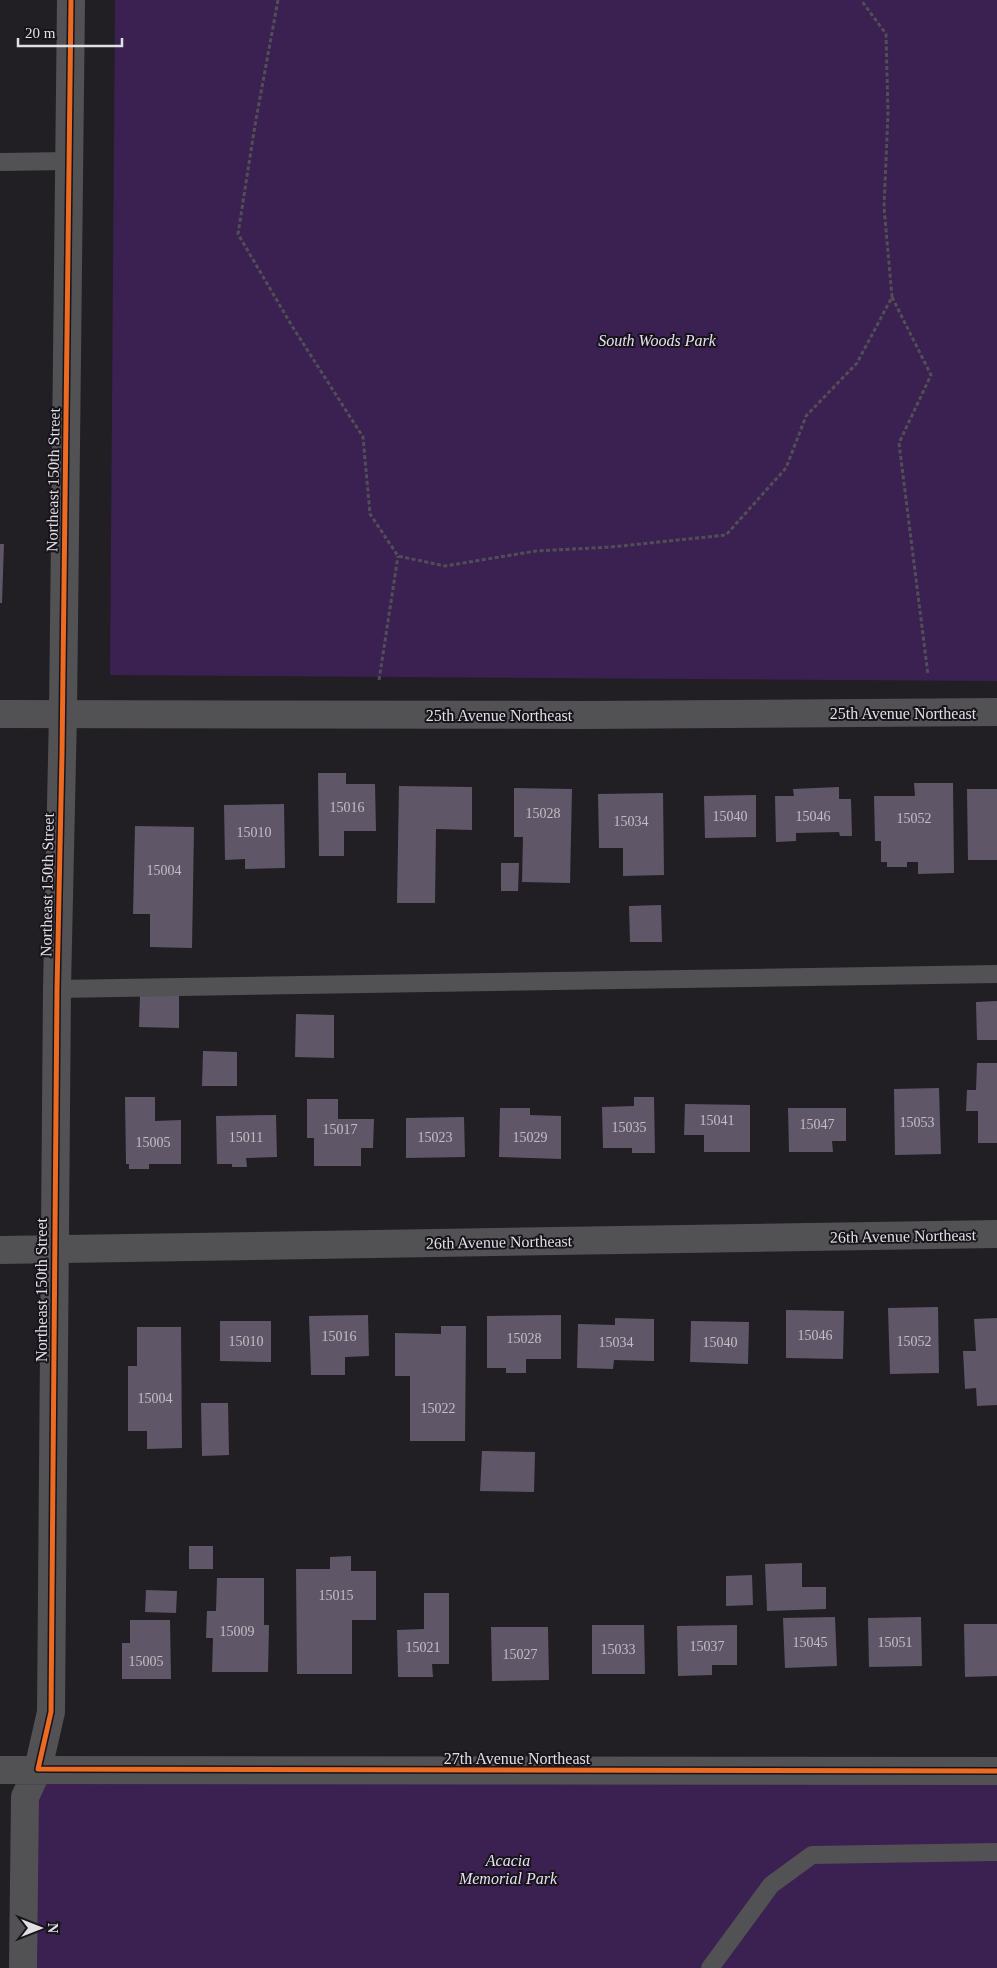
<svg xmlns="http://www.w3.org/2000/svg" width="997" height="1968" viewBox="0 0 997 1968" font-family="Georgia,serif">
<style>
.green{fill:#3b2052}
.building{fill:#5f5767}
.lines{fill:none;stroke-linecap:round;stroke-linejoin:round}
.path{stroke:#514f53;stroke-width:3;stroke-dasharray:4 2.5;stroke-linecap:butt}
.lane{stroke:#525154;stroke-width:18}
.street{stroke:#525154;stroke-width:28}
.secondary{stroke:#525154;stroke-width:28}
.cycleway-casing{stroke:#17141b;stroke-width:8}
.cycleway{stroke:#ed6a23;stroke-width:5}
.labels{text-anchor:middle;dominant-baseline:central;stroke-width:4;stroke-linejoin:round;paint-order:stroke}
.number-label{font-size:14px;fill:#c0bdc4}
.park-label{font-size:16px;font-style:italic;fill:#e7dff2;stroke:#17141b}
.street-label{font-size:16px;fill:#e1dfe3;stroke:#17141b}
</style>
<rect width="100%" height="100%" fill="#211f23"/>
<path class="green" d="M115 0H997V681L110 675Z
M19 1771H997V1968H19Z"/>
<path class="building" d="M0 544H4L2 603H0Z
M318 773H346V784H375L376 831H344V856H319Z
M914 783H953L954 873 918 874V862H907V867H887V862H881V841H875L874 796H915Z
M399 786 472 787V830L436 829 435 903H397Z
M839 787V799H851L852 836H840L839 832 796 833V841L776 842 775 796H794L793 789Z
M514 788 572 789 570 883 522 882 523 837H514Z
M967 789H997V860H968Z
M663 793 664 875 623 876V848H599L598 794Z
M756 795V837L705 838 704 796Z
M284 804 285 868 245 869V859L225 860 224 805Z
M135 826 194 827 192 948 150 947V914H133Z
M501 863H519L518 891H501Z
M661 905 662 942H630L629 906Z
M140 995H179V1028L139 1027Z
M997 1001V1040H977L976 1002Z
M296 1014 334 1015V1058L295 1057Z
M203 1051 237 1052V1086H202Z
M977 1063H997V1143H978V1111H966L967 1090H976Z
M939 1088 941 1154 895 1155 894 1089Z
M125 1097H155V1121L181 1120V1164H149V1169H129V1164H126Z
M634 1097H654L655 1153H632V1148H603L602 1107 634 1106Z
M307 1099H338V1119H374L373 1148H361V1166H314V1138H307Z
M685 1104 750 1105V1152H704V1135H684Z
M500 1108H530V1115L561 1116V1159L499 1157Z
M788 1108H846V1141H832L833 1152H789Z
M276 1115 277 1157 246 1158 247 1167H232V1164H217L216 1116Z
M464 1117 465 1157 406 1158V1118Z
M938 1307 939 1373 890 1374 888 1308Z
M786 1310 844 1311 843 1359 786 1358Z
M368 1315 369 1356 345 1357V1375H311L309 1316Z
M561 1315V1359H526V1373H506V1368H487V1316Z
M615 1318 654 1319V1361L614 1360 613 1369 577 1368 578 1324 615 1325Z
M997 1318V1405L977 1406 976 1388 965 1389 963 1351H976L974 1319Z
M220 1321H271V1362L220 1361Z
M691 1321 749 1322 748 1364 690 1362Z
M441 1326H466L465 1441H410V1376H395V1333L441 1334Z
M137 1327H181L182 1448 147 1449V1431H128V1366H137Z
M201 1403H228L229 1455 202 1456Z
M482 1451 535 1452 534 1492 480 1491Z
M189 1546H213V1569H189Z
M351 1556V1571H376V1620H352V1674H297L296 1569H330V1557Z
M802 1563V1587H826V1609L767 1611 765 1564Z
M752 1575 753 1605 726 1606V1576Z
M217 1578H264V1625H269L268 1672H212L213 1638H206L207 1611H216Z
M146 1590 177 1591 176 1613 145 1612Z
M424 1593H449V1664H432L433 1677H398L397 1630 424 1629Z
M835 1617 837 1666 785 1668 783 1618Z
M921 1617 922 1666 869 1667 868 1618Z
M130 1620H170L171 1679H122V1643H130Z
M964 1624H997V1676L965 1677Z
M592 1625H644L645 1674H592Z
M737 1625V1665H712V1675L678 1676 677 1626Z
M491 1627H548L549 1680 492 1681Z"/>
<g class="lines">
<path class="path" d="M278 0 255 125 238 234 292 326 363 437 370 514 398 556 445 566 536 551 611 547 726 535 786 468 806 416 857 363 892 297 884 207 888 113 886 34 861 0
M892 297 931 375 899 443 928 675
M379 680 398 556"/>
<path class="lane" d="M0 162 69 161
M57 989 997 974
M710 1968 771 1885 812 1855 997 1852"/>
<path class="street" d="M0 1250 997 1234
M0 1770 997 1771
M23 1968 25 1797 38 1769 51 1712 57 989 63 713"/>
<path class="secondary" d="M63 713 71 0
M0 714 584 715 997 712"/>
<defs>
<path id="cycleway" d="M71 0 62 754 57 989 51 1712 38 1769 997 1771"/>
</defs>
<use href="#cycleway" class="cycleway-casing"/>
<use href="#cycleway" class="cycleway"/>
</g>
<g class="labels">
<g class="number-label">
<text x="347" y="807">15016</text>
<text x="543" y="813">15028</text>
<text x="730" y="816">15040</text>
<text x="813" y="816">15046</text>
<text x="914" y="818">15052</text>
<text x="631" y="821">15034</text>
<text x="254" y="832">15010</text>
<text x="164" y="870">15004</text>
<text x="717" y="1120">15041</text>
<text x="917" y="1122">15053</text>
<text x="817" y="1124">15047</text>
<text x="629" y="1127">15035</text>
<text x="340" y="1129">15017</text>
<text x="246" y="1137">15011</text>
<text x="435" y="1137">15023</text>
<text x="530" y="1137">15029</text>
<text x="153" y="1142">15005</text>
<text x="815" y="1335">15046</text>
<text x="339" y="1336">15016</text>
<text x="524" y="1338">15028</text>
<text x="246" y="1341">15010</text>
<text x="914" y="1341">15052</text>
<text x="616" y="1342">15034</text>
<text x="720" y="1342">15040</text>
<text x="155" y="1398">15004</text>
<text x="438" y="1408">15022</text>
<text x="336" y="1595">15015</text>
<text x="237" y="1631">15009</text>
<text x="810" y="1642">15045</text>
<text x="895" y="1642">15051</text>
<text x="707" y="1646">15037</text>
<text x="423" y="1647">15021</text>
<text x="618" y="1649">15033</text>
<text x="520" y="1654">15027</text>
<text x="146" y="1661">15005</text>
</g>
<g class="park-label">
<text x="657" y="340">South Woods Park</text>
<text x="508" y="1860">Acacia<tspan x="508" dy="18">Memorial Park</tspan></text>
</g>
<g class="street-label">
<text transform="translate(53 480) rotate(-89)">Northeast 150th Street</text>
<text x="903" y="713">25th Avenue Northeast</text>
<text x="499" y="715">25th Avenue Northeast</text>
<text transform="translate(47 885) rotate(-89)">Northeast 150th Street</text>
<text transform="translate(903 1236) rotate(-1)">26th Avenue Northeast</text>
<text transform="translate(499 1242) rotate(-1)">26th Avenue Northeast</text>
<text transform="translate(41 1290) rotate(-90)">Northeast 150th Street</text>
<text x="517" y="1758">27th Avenue Northeast</text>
</g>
</g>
<g transform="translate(40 1928) rotate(90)" stroke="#17141b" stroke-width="4" paint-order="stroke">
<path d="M0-4L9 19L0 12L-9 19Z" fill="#e1dfe3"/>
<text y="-8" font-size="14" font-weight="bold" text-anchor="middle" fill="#e1dfe3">N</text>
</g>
<path d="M18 38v8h104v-8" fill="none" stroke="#e1dfe3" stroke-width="2.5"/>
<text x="25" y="38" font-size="15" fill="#e1dfe3" stroke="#17141b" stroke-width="4" paint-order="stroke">20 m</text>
</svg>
